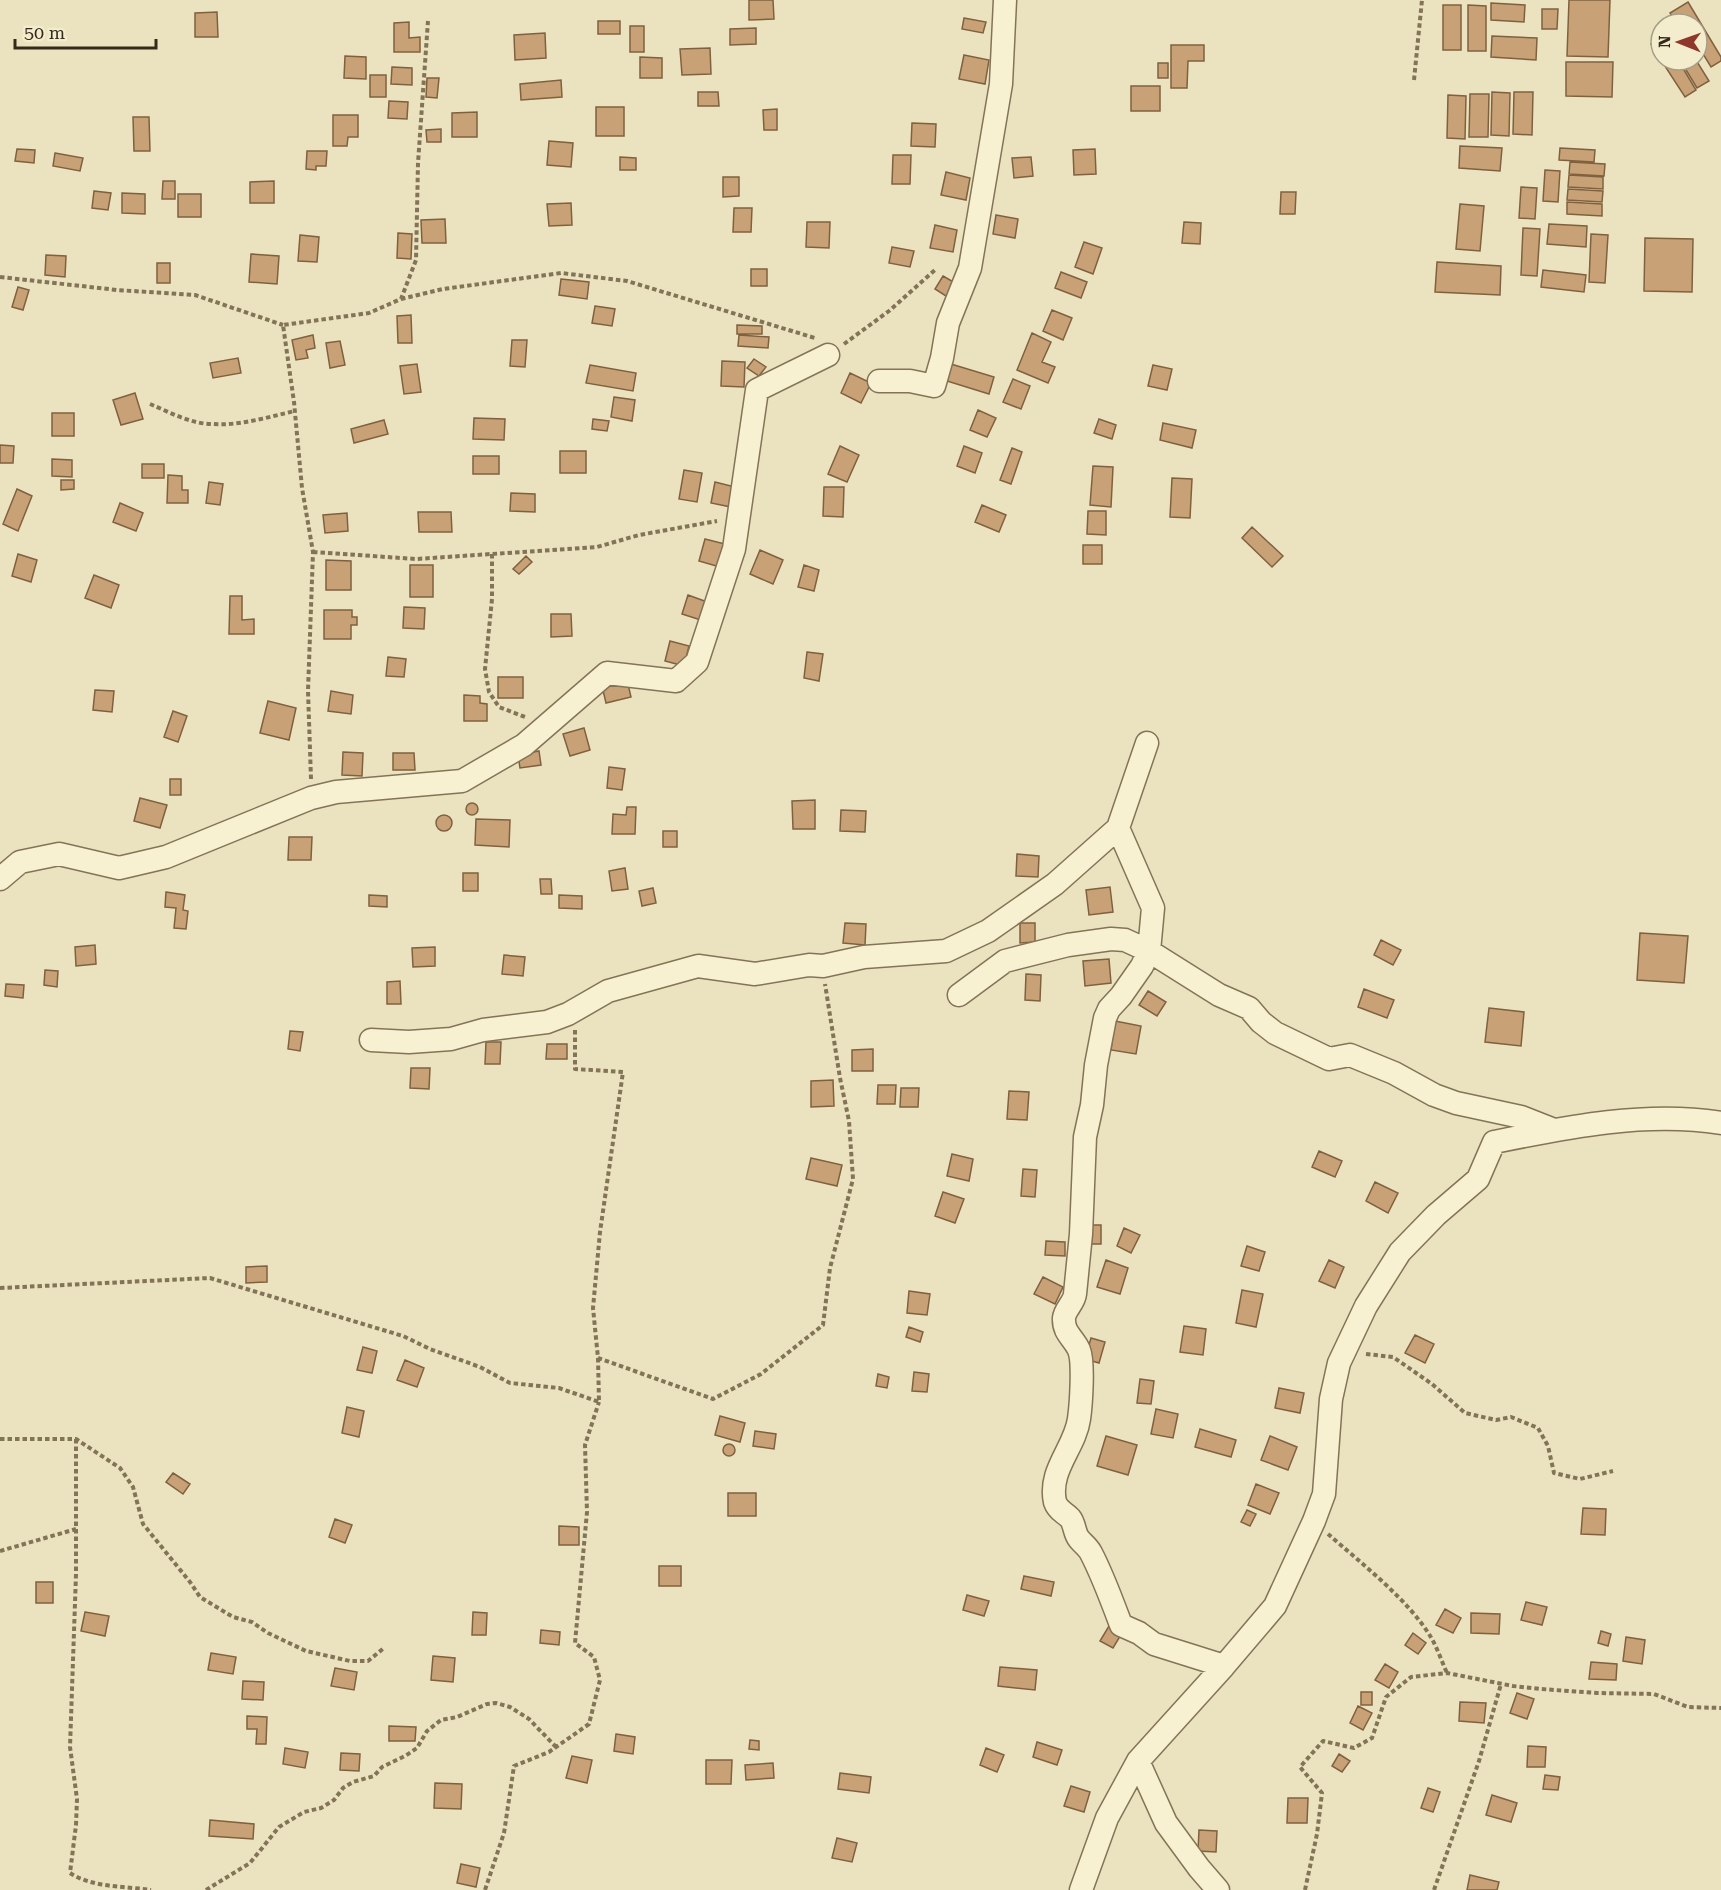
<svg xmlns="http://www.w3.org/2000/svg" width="1721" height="1890" viewBox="0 0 1721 1890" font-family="'Roboto Serif',serif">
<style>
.building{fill:#c8a276;stroke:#80613f;stroke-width:1.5}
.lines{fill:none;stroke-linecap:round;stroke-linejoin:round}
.minor-casing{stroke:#837458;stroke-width:25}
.path{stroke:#837458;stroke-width:4;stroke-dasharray:4.5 3;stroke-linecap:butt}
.minor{stroke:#f7f0d1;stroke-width:22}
</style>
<rect width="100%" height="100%" fill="#ebe3bf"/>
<path class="building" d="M749 0H773L774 19 749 20Z
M1569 0H1610L1608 57 1567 56Z
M1688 2 1721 57V61L1711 67 1697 44V24H1677L1670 13Z
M1491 3 1525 5 1524 22 1491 20Z
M1443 5H1461V50H1443Z
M1468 5 1486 6V51H1468Z
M1542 9H1558L1557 29H1542Z
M217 12 218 37H195V13Z
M964 18 986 22 983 33 962 29Z
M598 21H620V34H598Z
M409 22V38L420 37V52H394V23Z
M630 26H644V52H630Z
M756 28V44L730 45V29Z
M545 33 546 58 515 60 514 35Z
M1492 36 1537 38 1536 60 1491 57Z
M1661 38V59L1651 44Z
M1171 45H1204V61H1188L1187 88H1171Z
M710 48 711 74 682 75 680 49Z
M964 55 989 60 985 84 959 79Z
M345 56 366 57V79L344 78Z
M640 57 662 58V78H640Z
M1661 60H1678L1696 90 1685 97Z
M1680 60H1696L1709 81 1697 88Z
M1566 62H1613L1612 97 1566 96Z
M1158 63H1168V78H1158Z
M392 67 412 68V85L391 84Z
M370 75H386V97H370Z
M427 78H439L437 98 426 97Z
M561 80 562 97 521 100 520 84Z
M1131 86H1160V111H1131Z
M698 92H718L719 106H698Z
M1492 92 1510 93 1509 136 1491 135Z
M1514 92H1533L1532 135 1513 134Z
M1470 94H1489L1488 137H1469Z
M1448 95 1466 96 1465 139 1447 138Z
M389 101 408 102 407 119 388 118Z
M596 107H624V136H596Z
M777 109V130H764L763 110Z
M477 112V137H452V113Z
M333 115H358V137H348L347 146H333Z
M133 117H149L150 151H134Z
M912 123 936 124 935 147 911 146Z
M441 129V142H427L426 130Z
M549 141 573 143 571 167 547 165Z
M1460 146 1502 148 1500 171 1459 168Z
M1560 148 1595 150 1594 162 1559 160Z
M17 149 35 150 34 163 15 161Z
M1095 149 1096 174 1074 175 1073 150Z
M307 151H327L326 166H316V170L306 169Z
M55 153 83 158 80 171 53 166Z
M893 155H911L910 184H892Z
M620 157 636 158V170H620Z
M1031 157 1033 176 1014 178 1012 158Z
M1570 162 1605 164 1604 176 1569 174Z
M1545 170 1560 171 1558 202 1543 201Z
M946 172 970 178 966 200 941 195Z
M1569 175 1603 177V189L1568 187Z
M723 177H739V196L723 197Z
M163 181H175V199H162Z
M274 181V203H250V182Z
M1521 187 1537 188 1535 219 1519 218Z
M1568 189 1603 191 1602 202 1567 200Z
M94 191 111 193 108 210 92 208Z
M1281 192H1296L1295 214H1280Z
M122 193 145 194V214L122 213Z
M178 194H201V217H178Z
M1567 202 1602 204V216L1567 214Z
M571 203 572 225 549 226 547 204Z
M1460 204 1484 206 1480 251 1456 249Z
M734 208H752L751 232H733Z
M996 215 1018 219 1015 238 993 234Z
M445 219 446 243H422L421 220Z
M807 222H830L829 248 806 247Z
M1184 222 1201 223 1200 244 1182 243Z
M1549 224 1587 226 1586 247 1547 244Z
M935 225 957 230 953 252 930 248Z
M1523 228 1540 229 1537 276 1521 275Z
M398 233 412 234 411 259 397 258Z
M1591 234 1608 235 1605 283 1589 282Z
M300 235 319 237 317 262 298 261Z
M1645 238 1693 239 1692 292 1644 291Z
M1084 242 1102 248 1093 274 1075 267Z
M892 247 914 251 910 267 889 263Z
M251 254 279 256 277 284 249 282Z
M46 255 66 256 65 277 45 275Z
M1437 262 1501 266 1500 295 1435 292Z
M157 263H170V283H157Z
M751 269H767V286H751Z
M1543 270 1586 275 1584 292 1541 287Z
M1061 272 1087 282 1081 298 1055 288Z
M943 276 957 284 949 298 935 289Z
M561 279 589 282 587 299 559 295Z
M18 287 29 290 23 310 12 307Z
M595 306 615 309 612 326 592 323Z
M1052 310 1072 318 1063 340 1043 331Z
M411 315 412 343H398L397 316Z
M737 325 762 326V334H737Z
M1032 333 1051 342 1042 362 1055 367 1048 383 1017 370Z
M313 335 315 348 306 350 308 358 296 360 292 340Z
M739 335 769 337 768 348 738 346Z
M512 340H527L525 367 510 366Z
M340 341 345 365 330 368 326 343Z
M238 358 241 373 213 378 210 363Z
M754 359 766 367 759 376 747 368Z
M722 361 745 362 744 387 721 386Z
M417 364 421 392 404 394 400 366Z
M951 364 994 377 989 394 947 381Z
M590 365 636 373 633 391 586 383Z
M1153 365 1172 369 1167 390 1148 386Z
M850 373 871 383 861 403 841 393Z
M1013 379 1030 386 1021 409 1003 402Z
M135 393 143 419 121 425 113 400Z
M614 397 635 400 632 421 611 417Z
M978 410 996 418 987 437 970 430Z
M52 413H74V436H52Z
M474 418 505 419 504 440 473 439Z
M593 419 609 421 607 431 592 429Z
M1099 419 1116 425 1112 439 1094 433Z
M384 420 388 434 354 443 351 429Z
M1163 423 1196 430 1192 448 1160 440Z
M0 445 14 446 13 463H0Z
M840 446 859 455 847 482 828 474Z
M964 446 982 453 975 473 957 466Z
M1012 448 1022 452 1011 484 1000 480Z
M560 451H586V473H560Z
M473 456H499V474H473Z
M52 459 72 460V477L52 476Z
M142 464H164V478H142Z
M1093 466 1113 467 1111 507 1090 505Z
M684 470 702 473 697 502 679 499Z
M168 475 182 476V490H188V503H167Z
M1172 478 1192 479 1190 518 1170 517Z
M61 480H74V489L61 490Z
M209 482 223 484 220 505 206 503Z
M715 482 735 487 731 507 711 503Z
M824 487H844L843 517 823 516Z
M17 489 32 496 18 531 3 524Z
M511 493 535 494V512L510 511Z
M120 503 143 513 136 531 113 522Z
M982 505 1006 515 999 532 975 522Z
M1088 511H1106V535L1087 534Z
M418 512H451L452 532H419Z
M347 513 348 531 325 533 323 515Z
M1252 527 1283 556 1272 567 1242 538Z
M705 539 725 544 720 567 699 561Z
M1083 545H1102V564H1083Z
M760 550 783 560 773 584 750 574Z
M18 554 37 560 31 582 12 576Z
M526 556 532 562 519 574 513 569Z
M326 560 351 561V590H326Z
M410 565H433V597H410Z
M804 565 819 570 814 591 798 587Z
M94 575 119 585 111 608 85 598Z
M688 595 710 603 704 621 682 614Z
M230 596H242V620L254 619V634H229Z
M404 607 425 608 424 629 403 628Z
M324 610H352V617H357V625H351V639H324Z
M551 614H571L572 636 551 637Z
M670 641 689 646 684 666 665 661Z
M807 652 823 654 819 681 804 678Z
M388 657 406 659 404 677 386 676Z
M498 677H523V698H498Z
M627 680 631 697 606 703 602 686Z
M95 690 114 691 112 712 93 710Z
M331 691 353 695 351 714 328 711Z
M464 695 480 696V703L487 704V721H464Z
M268 701 296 708 289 740 260 733Z
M173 711 187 716 178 742 164 737Z
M584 728 590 750 570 756 563 734Z
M539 751 541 765 520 768 518 755Z
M343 752 363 753 362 776 342 775Z
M393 753H414L415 770H393Z
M609 767 625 769 622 790 607 788Z
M170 779H181V795H170Z
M140 798 167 805 160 828 134 821Z
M815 800V829H793L792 801Z
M466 809a6 6 0 1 1 12 0a6 6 0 1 1-12 0Z
M627 807H636L635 834H612L613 814 626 815Z
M841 810 866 811 865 832 840 831Z
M436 823a8 8 0 1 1 16 0a8 8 0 1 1-16 0Z
M476 819 510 820 509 847 475 845Z
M663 831H677V847H663Z
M289 837H312L311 860H288Z
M1017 854 1039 856 1038 877 1016 876Z
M625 868 628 889 612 891 609 871Z
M463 873H478V891H463Z
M540 879H551L552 894H541Z
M1110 887 1113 912 1089 915 1086 890Z
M653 888 656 903 642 906 639 891Z
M166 892 185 895 183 910 188 911 186 929 174 928 176 908 165 907Z
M369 895 387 896V907L369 906Z
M559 895 582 896V909L559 908Z
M845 923 866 924 865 945 843 943Z
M1020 923H1035V942L1020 943Z
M1640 933 1688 936 1684 983 1637 980Z
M1381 940 1401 950 1393 965 1374 955Z
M95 945 96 964 76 966 75 947Z
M435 947V966L413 967 412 948Z
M504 955 525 957 523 976 502 974Z
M1109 959 1111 983 1085 986 1083 961Z
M45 970 58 971 57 987 44 985Z
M1026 974 1041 975 1040 1001 1025 1000Z
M400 981 401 1004H387V982Z
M6 984 24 985 23 998 5 996Z
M1364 989 1394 1000 1387 1018 1358 1007Z
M1148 991 1166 1002 1157 1016 1139 1005Z
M1489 1008 1524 1012 1521 1046 1485 1042Z
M1115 1021 1141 1026 1136 1054 1111 1050Z
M290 1031 303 1032 300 1051 288 1049Z
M486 1042H501L500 1064H485Z
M547 1044H567V1059H546Z
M873 1049V1071H852V1050Z
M411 1068H430L429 1089 410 1088Z
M833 1080 834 1106 811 1107V1081Z
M878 1085H896L895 1104H877Z
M901 1088H919L918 1107H900Z
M1009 1091 1029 1092 1027 1120 1007 1119Z
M1319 1151 1342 1161 1335 1177 1312 1167Z
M952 1154 973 1159 969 1181 947 1176Z
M811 1158 842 1165 837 1186 806 1179Z
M1023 1169 1037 1170 1035 1197 1021 1196Z
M1375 1182 1398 1193 1388 1213 1366 1201Z
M943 1192 964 1199 955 1223 935 1216Z
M1088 1225H1101V1244H1088Z
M1124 1228 1140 1235 1131 1253 1117 1246Z
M1046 1241 1065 1242V1256L1045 1255Z
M1247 1246 1265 1252 1259 1271 1241 1266Z
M1106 1260 1128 1268 1120 1294 1097 1287Z
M1329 1260 1344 1267 1335 1288 1319 1281Z
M267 1266V1282L246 1283V1267Z
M1043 1277 1063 1287 1055 1304 1034 1294Z
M1242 1290 1263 1294 1256 1327 1236 1323Z
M909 1291 930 1294 927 1315 907 1313Z
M1184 1326 1206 1329 1203 1355 1180 1352Z
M909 1327 923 1332 920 1342 906 1337Z
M1415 1335 1434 1344 1425 1363 1405 1353Z
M1091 1338 1105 1342 1099 1363 1085 1359Z
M363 1347 377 1351 372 1373 357 1370Z
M405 1360 424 1368 417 1387 397 1380Z
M914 1372 929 1374 927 1392 912 1391Z
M878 1374 889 1377 887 1388 876 1386Z
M1140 1379 1154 1381 1151 1404 1137 1403Z
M1279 1388 1304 1393 1300 1413 1275 1408Z
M347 1407 364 1411 359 1437 342 1433Z
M1156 1409 1178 1414 1173 1438 1151 1434Z
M720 1416 745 1423 740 1442 715 1435Z
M1200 1429 1236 1440 1231 1457 1195 1447Z
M755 1431 776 1434 774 1449 753 1446Z
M1106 1436 1137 1445 1128 1475 1097 1466Z
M1270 1436 1297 1447 1288 1470 1261 1460Z
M723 1450a6 6 0 1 1 12 0a6 6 0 1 1-12 0Z
M173 1473 190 1484 183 1494 166 1482Z
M1256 1484 1279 1493 1270 1514 1248 1505Z
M728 1493H756V1516H728Z
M1583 1508 1606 1509 1605 1535 1581 1534Z
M1247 1510 1256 1514 1250 1526 1241 1522Z
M335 1519 352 1525 345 1543 329 1537Z
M559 1526 579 1527V1545H559Z
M659 1566H681V1586H659Z
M1024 1576 1054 1582 1051 1596 1021 1589Z
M36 1582H53V1603H36Z
M967 1595 989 1601 984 1616 963 1610Z
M1526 1602 1547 1607 1542 1625 1521 1620Z
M1445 1609 1461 1618 1453 1633 1436 1625Z
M85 1612 109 1616 105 1636 81 1631Z
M473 1612 487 1613 486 1635H472Z
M1471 1613 1500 1614 1499 1634 1471 1633Z
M1109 1626 1122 1633 1113 1648 1100 1641Z
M541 1630 560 1632 559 1645 540 1643Z
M1601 1631 1611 1634 1608 1646 1598 1643Z
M1413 1633 1426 1643 1418 1654 1405 1645Z
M1626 1637 1645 1640 1642 1664 1623 1661Z
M211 1653 236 1657 233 1674 208 1670Z
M433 1656 455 1658 453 1682 431 1680Z
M1591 1662 1617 1664 1616 1680 1589 1679Z
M1385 1664 1398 1672 1389 1688 1375 1680Z
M1000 1667 1037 1670 1035 1690 998 1686Z
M335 1668 357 1672 354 1690 331 1686Z
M243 1681 264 1682 263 1700 242 1699Z
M1361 1692H1372V1705H1361Z
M1517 1693 1534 1699 1527 1719 1510 1713Z
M1460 1702 1486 1703 1484 1723 1459 1721Z
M1358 1706 1372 1713 1363 1730 1350 1723Z
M247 1716 267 1717 266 1744H256L257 1729H247Z
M389 1726 416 1727 415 1741H389Z
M616 1734 635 1737 633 1754 614 1751Z
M750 1740 759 1741V1750L749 1749Z
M1037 1742 1062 1750 1057 1765 1033 1757Z
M1528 1746 1546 1747 1545 1767H1527Z
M285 1748 308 1752 305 1768 283 1764Z
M986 1748 1004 1755 997 1772 980 1765Z
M341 1753 360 1754 359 1771 340 1770Z
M1339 1754 1350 1761 1342 1772 1332 1766Z
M572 1756 592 1760 587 1783 566 1778Z
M706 1760H732L731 1784H706Z
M773 1763 774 1778 746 1780 745 1765Z
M840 1773 871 1777 869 1793 838 1789Z
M1545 1775 1560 1777 1558 1790 1543 1789Z
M435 1783 462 1784 461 1809 434 1808Z
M1071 1786 1090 1792 1084 1812 1064 1806Z
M1428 1788 1440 1792 1433 1812 1421 1808Z
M1492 1795 1517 1803 1511 1822 1486 1815Z
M1288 1798H1308L1307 1823H1287Z
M210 1820 254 1824 253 1839 209 1836Z
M1199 1830 1217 1831 1216 1852 1198 1851Z
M837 1838 857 1843 852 1862 832 1858Z
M461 1864 480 1868 476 1887 457 1883Z
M1470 1875 1499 1882 1497 1890H1467Z"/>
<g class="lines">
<defs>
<path id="minor" d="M879 381H910L934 386 942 358 948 323 970 268 1001 84 1005 0
M1147 743 1118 828 1153 908 1149 951 1142 966 1121 996 1109 1009 1105 1018 1096 1065 1092 1105 1085 1137 1081 1234 1075 1294C1074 1303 1065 1309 1064 1318 1063 1333 1074 1338 1079 1350 1084 1362 1081 1405 1079 1419 1075 1448 1048 1470 1055 1502 1058 1511 1064 1512 1070 1518 1075 1524 1074 1533 1079 1539 1083 1544 1088 1547 1091 1553 1103 1576 1112 1601 1121 1625L1139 1633 1154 1644 1224 1666
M0 879 20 862 59 854 119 868 166 857 311 798 336 792 462 781 524 745 607 673 676 681 697 662 734 549 757 390 828 355
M959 995 1005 961 1068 945 1111 939 1125 940 1149 951 1219 995 1249 1008 1261 1022 1275 1033 1329 1059 1350 1055 1394 1073 1434 1095 1456 1103 1521 1117 1554 1130
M371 1040 409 1042 451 1039 483 1030 547 1022 568 1014 608 991 698 966 755 974 809 965 823 966 864 957 946 951 988 931 1055 884 1118 828
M1138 1761 1166 1823 1199 1868 1218 1890
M1081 1890 1107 1818 1138 1761 1224 1666 1275 1606 1314 1521 1324 1494 1331 1399 1339 1363 1366 1306 1400 1252 1436 1215 1478 1179 1494 1142C1568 1127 1646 1111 1721 1123"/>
</defs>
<use href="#minor" class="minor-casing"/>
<path class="path" d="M1414 80 1422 0
M0 277 117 290 195 295 283 325
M401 299 443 289 561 273 627 281 815 338
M844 344 889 311 936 269
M150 404C169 412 191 424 212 424 240 426 268 417 295 411
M313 552 416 559 597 547 639 535 717 521
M492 554V599L485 669 489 692 499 707 525 717
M311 779 308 691 313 552 302 488 294 402 283 325 369 313 401 299 416 260 418 163 428 21
M575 1030V1069L623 1072 600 1232 593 1308 598 1358 713 1399 761 1374 823 1325 830 1268 853 1179 849 1121 840 1078 825 984
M0 1288 210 1278 403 1336 430 1349 480 1367 510 1383 559 1388 599 1402 598 1358
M1366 1354 1393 1357 1432 1384 1465 1413 1496 1420 1511 1417 1538 1428 1548 1446 1554 1473 1580 1479 1613 1471
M0 1439H76L120 1468 133 1487 143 1524 190 1582 200 1597 233 1617 252 1622 268 1633 306 1651 350 1661H368L384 1648
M76 1439V1574L70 1747 77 1799 76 1825 70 1873C93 1888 125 1886 151 1890
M1328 1534C1361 1563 1410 1601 1432 1639 1438 1650 1442 1662 1447 1673
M0 1551 76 1529
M206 1890 250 1863 279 1827 304 1812 321 1808 334 1800 343 1788 353 1782 374 1776 382 1767 405 1756 417 1748 427 1731 441 1720 457 1717 487 1704 496 1703 510 1707 529 1719 556 1747
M485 1890 504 1833 514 1766 549 1752 589 1724 600 1680 594 1657 575 1643 587 1512 585 1445 599 1402
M1305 1890 1317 1834 1322 1793 1300 1767 1323 1741 1354 1748 1372 1738 1386 1697 1411 1677 1447 1673 1513 1686 1541 1689 1597 1693 1654 1694 1688 1707 1721 1708
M1434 1890 1479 1761 1501 1684"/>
<use href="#minor" class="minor"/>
</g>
<g transform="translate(1679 42) rotate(271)"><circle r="28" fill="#f3edce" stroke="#a69f87" stroke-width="1.5"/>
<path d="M0-4.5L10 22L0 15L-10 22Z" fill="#8f372b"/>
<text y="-9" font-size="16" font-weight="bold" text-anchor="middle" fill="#332a1c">N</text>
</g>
<path d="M15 39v9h141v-9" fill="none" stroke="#332a1c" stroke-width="3"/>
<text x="24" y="39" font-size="18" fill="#332a1c" stroke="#f3edce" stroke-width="4.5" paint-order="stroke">50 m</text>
</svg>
